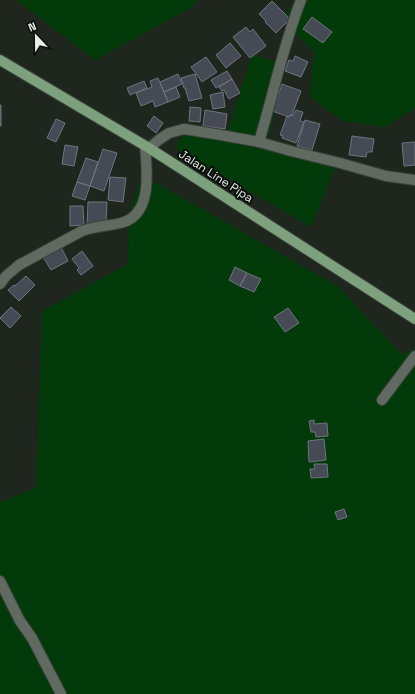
<svg xmlns="http://www.w3.org/2000/svg" width="415" height="694" viewBox="0 0 415 694" font-family="'Space Grotesk',sans-serif">
<style>
.green{fill:#033a0a}
.building{fill:#454a55;stroke:#6f7480}
.lines{fill:none;stroke-linecap:round;stroke-linejoin:round}
.minor-casing{stroke:#394039;stroke-width:12}
.major-casing{stroke:#394039;stroke-width:12}
.minor{stroke:#606a60;stroke-width:10}
.major{stroke:#7ca17c;stroke-width:10}
.labels{text-anchor:middle;dominant-baseline:central;stroke-width:4;stroke-linejoin:round;paint-order:stroke}
.street-label{font-size:12px;fill:#e8ede7;stroke:#0a0e0a}
</style>
<rect width="100%" height="100%" fill="#1e261e"/>
<path class="green" d="M16 0H199L191 8 95 60Z
M295 0H415V108L385 127 342 121 310 97 314 52 282 20Z
M252 55 285 64 268 140 335 168 311 227 175 148 186 128 227 134Z
M142 175 339 287 401 354 415 349V694H0V502L36 488 42 311 128 264 129 213Z"/>
<path class="building" d="M272 1 290 19 276 33 265 22 266 21 259 14Z
M312 17 332 32 323 43 303 29Z
M246 27 250 32 253 29 266 46 250 58 233 37Z
M230 43 241 56 226 68 216 55Z
M295 56 308 62 301 77 285 71 289 60 293 61Z
M206 57 217 72 202 82 191 67Z
M227 71 232 79 216 88 211 80Z
M178 74 182 84 164 92 160 82Z
M195 74 202 98 189 101 185 88H184L181 78Z
M158 78 168 102 155 107 153 101 141 106 136 93 152 87 150 81Z
M232 79 240 93 229 99 224 90 222 91 219 87Z
M144 81 147 88 130 95 127 88Z
M282 84 301 91 292 115H290L289 117 272 111Z
M176 87 180 97 168 102 164 92Z
M223 92 225 107 213 109 210 95Z
M0 105H1V126H0Z
M190 107 201 108 200 122 189 121Z
M205 110 227 114 225 129 203 126Z
M296 110 303 112 300 121 304 122 296 143 282 138 283 136 280 135 287 116 289 117 290 115 293 116Z
M154 116 163 123 156 133 147 126Z
M56 119 65 123 56 142 47 138Z
M305 120 320 124 312 150 297 146Z
M352 136 374 139 372 152H367L366 157 349 155Z
M415 142V165L404 166 402 143Z
M65 145 78 147 74 166 62 164Z
M103 149 117 153 104 191 90 186Z
M86 158 98 162 90 186 77 182Z
M110 177 126 178 123 202 108 200Z
M77 182 90 186 85 200 72 196Z
M88 202H107L106 224H87Z
M70 206H83L84 225 70 226Z
M60 245 68 261 51 270 42 255Z
M82 251 93 266 81 275 77 270 79 268 72 259Z
M235 267 247 273 240 286 229 280Z
M247 273 261 279 254 292 240 286Z
M26 276 35 285 19 301 8 290 14 285 15 286Z
M11 307 21 316 10 328 0 318Z
M288 308 299 323 285 332 274 317Z
M314 420V424L327 423 328 436 316 437 315 432H311L309 421Z
M324 439 326 460 309 462 308 441Z
M314 464H327L328 477 311 478 310 469H315Z
M344 509 347 517 338 520 335 512Z"/>
<g class="lines">
<defs>
<path id="minor" d="M259 142C273 95 283 46 301 0
M149 148 160 139 169 133 184 129 215 134 259 142 291 151 340 163 386 176 415 180
M0 284 6 276 19 265 82 231C95 226 108 226 121 223 153 215 147 171 145 146
M382 400 415 356
M0 581 20 621 32 638 61 694"/>
<path id="major" d="M0 60 149 148 415 319"/>
</defs>
<use href="#minor" class="minor-casing"/>
<use href="#major" class="major-casing"/>
<use href="#minor" class="minor"/>
<use href="#major" class="major"/>
</g>
<g class="labels">
<g class="street-label">
<text transform="translate(216 176) rotate(33)">Jalan Line Pipa</text>
</g>
</g>
<g transform="translate(36 36) rotate(338)" stroke="#0a0e0a" stroke-width="3" paint-order="stroke">
<path d="M0-3L7 15L0 10L-7 15Z" fill="#e8ede7"/>
<text y="-6" font-size="11" font-weight="bold" text-anchor="middle" fill="#e8ede7">N</text>
</g>
</svg>
